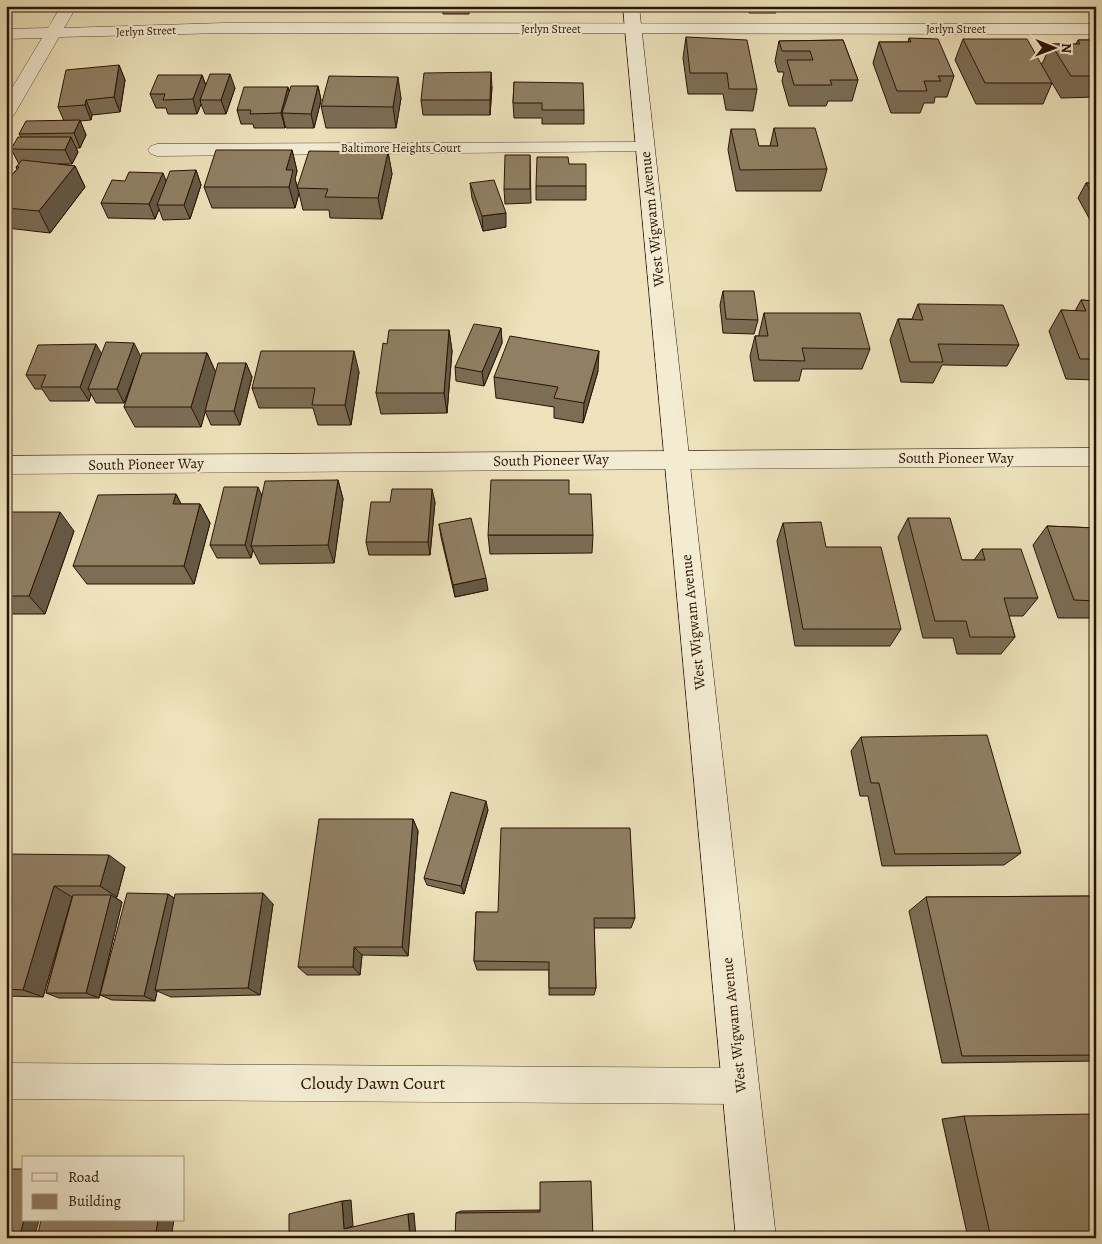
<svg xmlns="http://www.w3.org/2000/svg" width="1102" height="1244" viewBox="0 0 1102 1244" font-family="Alegreya,serif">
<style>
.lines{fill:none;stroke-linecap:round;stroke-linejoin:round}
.street-casing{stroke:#5c4732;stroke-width:1}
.secondary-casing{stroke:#2b1304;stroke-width:1}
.street{fill:#f3ecd3;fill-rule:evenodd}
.secondary{fill:#f3ecd3;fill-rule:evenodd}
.wall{fill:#7c6d55;stroke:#2b1304}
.shaded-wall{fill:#655945;stroke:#2b1304}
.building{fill:#907f63;stroke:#2b1304}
.labels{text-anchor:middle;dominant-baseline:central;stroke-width:4;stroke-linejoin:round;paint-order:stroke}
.far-street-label{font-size:12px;fill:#2b1304;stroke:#f3ecd3}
.street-label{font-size:15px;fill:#2b1304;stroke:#f3ecd3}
.near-street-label{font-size:18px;fill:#2b1304;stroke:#f3ecd3}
</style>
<rect width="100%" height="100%" fill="#ede2bb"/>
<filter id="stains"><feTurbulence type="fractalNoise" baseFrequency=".004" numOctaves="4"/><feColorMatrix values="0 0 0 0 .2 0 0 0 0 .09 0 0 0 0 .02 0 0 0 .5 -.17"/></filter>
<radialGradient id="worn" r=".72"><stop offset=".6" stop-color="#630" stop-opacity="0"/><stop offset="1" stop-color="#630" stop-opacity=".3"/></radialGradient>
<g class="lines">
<defs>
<path id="street" d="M61 6H77L64 28 224 23 1096 24V34L224 33 59 37 15 113 12 117 6 118V98L42 38 6 39V29L48 28Z
M645 142 651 143 654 147 651 151 157 156 151 154 148 150 151 146 157 144Z
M1096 448V466L6 474V456Z
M6 1063 740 1068 753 1073 758 1086 753 1099 740 1104 6 1099Z"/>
<path id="secondary" d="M623 6H639L776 1238H736Z"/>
</defs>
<use href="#street" class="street-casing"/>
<use href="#secondary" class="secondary-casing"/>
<use href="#street" class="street"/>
<use href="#secondary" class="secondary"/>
</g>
<path class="wall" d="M442 6H470L469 14H443Z
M706 6H747L746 9 706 8Z
M747 6H791L790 10H776V13H749Z
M686 37 757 89 753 111 726 110 723 94H688L683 58Z
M909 38 954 76 947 97H935L934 103H924L920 113H891L873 63 879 42H908Z
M963 39 1042 64 1051 44H1076L1078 40H1096V97L1061 98 1052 83 1043 104H976L955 60Z
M843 40 858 80 852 101H828L826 106H789L782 81 784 72H778L775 61 779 41Z
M119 65 125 80 120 112 92 115 91 120 80 121 86 135 80 148H76L78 152 72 164H58L75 166 85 187 50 233 7 228 6 182 17 169 16 167 19 164 11 149 21 137 19 134 64 121 58 107Z
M202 75 206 85 235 88 226 114H205L201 104 197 114H168L166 108H156L150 94Z
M514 82 584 110V124H542V118H514L513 103Z
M318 86 321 100 314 128H286L285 126V128H254L253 124H241L237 110 289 90Z
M492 87 490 115H423L421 100Z
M401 98 396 128H326L321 106Z
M774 128 827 169 821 191H736L728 150 731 129 759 146H770Z
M292 150 297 171 295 179 298 188 388 152 392 174 382 219 330 218 329 210H303L299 193 295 208H212L204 187Z
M530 155 531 203 505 204 504 189Z
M569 164 586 186V200H536V186Z
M196 170 201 185 190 219 163 220 159 209 155 219 108 218 101 203Z
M470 183 506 227 483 231 472 198Z
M1086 183H1096V227H1094L1078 198Z
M723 291 758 320 754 334 723 333 720 305Z
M1081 300 1096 301V380L1066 379 1049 331 1061 310 1075 311Z
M918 304 1019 345 1007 366 942 365 933 383 901 382 890 340 898 319H912Z
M764 313 870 349 862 369H802L799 381H754L750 356 755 336H759V334Z
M501 328 502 343 484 386 456 381 455 367Z
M449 330 452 351 447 413 381 414 376 393 387 344Z
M207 353 216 373 246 363 252 377 240 425H211L205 411 201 427H135L124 407 138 365 124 403H96L91 394 89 401H50L42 389H35L26 375 102 354 141 357Z
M598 371 583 423 554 418V407L496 398 494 377Z
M359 372 351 425H318L313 408H259L252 388Z
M338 480 343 499 334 563 260 564 253 550 251 558H217L210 545 262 495Z
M176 494 181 504H200L210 523 194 584H87L73 566Z
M435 502 430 555H369L366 542Z
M6 512 74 531 45 614H6Z
M908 518 962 560H974L982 549 1038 598 1023 616H1009L1015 637 1001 654H957L953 638H923L898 537Z
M783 523 826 547 901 629 890 646H795L777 541Z
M439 524 488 590 455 597 441 537Z
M1047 526 1096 528V618H1058L1033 545Z
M488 535H593L592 553 490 554Z
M861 737 1021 853 1004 865 882 866 868 796H860L851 751Z
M488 810 464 894 427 885 424 878Z
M413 819 418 831 408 956 362 955 360 975H307L298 967Z
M6 854 125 867 117 897H115L122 902 99 998H59L46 993 72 897 43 997 6 996Z
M168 894 174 898 273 904 260 995 171 997 157 991 155 1001 112 1000 100 995Z
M1096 896V1061L942 1063 909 911 926 897Z
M476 912 635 918 631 928H594L596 988 594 995H549V970H477L474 961Z
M964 1116 1096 1238H968L942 1119Z
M540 1210 593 1238 456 1213 461 1211Z"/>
<path class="shaded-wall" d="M119 65 125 80 120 112 114 97Z
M491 72 492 87 490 115V100Z
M230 74 235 88 226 114 221 100Z
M202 75 207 89 200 100 201 104 197 114 193 99Z
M398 77 401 98 396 128 393 107Z
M318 86 321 100 314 128 311 114Z
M288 87 292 101 282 113 285 126V128L281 113Z
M86 100 92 115 91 120 85 105Z
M80 120 86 135 80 148 74 133Z
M71 137 78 152 72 164 65 150Z
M292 150 297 171 295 179 299 193 295 208 289 187 286 170Z
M388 152 392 174 382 219 378 198Z
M75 166 85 187 50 233 39 211Z
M196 170 201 185 190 219 184 205Z
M163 173 169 188 157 205 159 209 155 219 149 204Z
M506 213V227L483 231 482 216Z
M501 328 502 343 484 386 482 372Z
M449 330 452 351 447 413 444 393Z
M134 343 141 357 124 403 117 389Z
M96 344 104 358 88 389 91 394 89 401 80 387Z
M354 351 359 372 351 425 345 405Z
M599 351 598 371 583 423 584 403Z
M207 353 216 373 201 427 191 407Z
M246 363 252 377 240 425 234 411Z
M338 480 343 499 334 563 328 545Z
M258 487 264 500 251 546 253 550 251 558 245 545Z
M432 489 435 502 430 555 428 542Z
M176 494 186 514 173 504Z
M200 504 210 523 194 584 184 566Z
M60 512 74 531 45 614 29 596Z
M486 578 488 590 455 597 453 585Z
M486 801 488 810 464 894 461 886Z
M413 819 418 831 408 956 402 947Z
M109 855 125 867 117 897 100 886Z
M54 886 72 897 43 997 23 990Z
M263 893 273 904 260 995 248 988Z
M168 894 178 901 155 990 157 991 155 1001 144 996Z
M111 895 122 902 99 998 86 993Z
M354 947 362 955 360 975 353 967Z
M351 1200 353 1226 344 1229 342 1201Z
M414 1213 416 1238H410L408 1214Z
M24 1220H39L34 1238H19Z
M158 1220H174L171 1238H155Z"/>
<path class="building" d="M686 37 747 40 757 89H729L727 73H690Z
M909 38 938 39 954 76H938L941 81H924L927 91H897L879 42H911Z
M963 39H1027L1052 83H985Z
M843 40 858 80H830L832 85H794L787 60H813L810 51H782L779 41Z
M1078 40H1096V76H1071L1051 44H1080Z
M119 65 114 97 86 100 85 105 58 107 66 70Z
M491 72 490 100H421L424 73Z
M210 74H230L221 100H200Z
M158 75H202L193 99 163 100 165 94H150Z
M329 76 398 77 393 107 321 106Z
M514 82 583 83 584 110H542V103H513Z
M291 86H318L311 114 282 113Z
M244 87H288L281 113 250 114 251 110H237Z
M80 120 74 133 19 134 26 121Z
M774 128H815L827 169 740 170 731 129H755L759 146H778Z
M18 137H71L65 150 11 149Z
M216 150H292L286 170H293L289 187H204Z
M309 151 388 152 378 198 325 197 328 189 297 188Z
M505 155H530V189H504Z
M537 157H568L569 164H586V186H536Z
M22 160 75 166 39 211 6 208V182L19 167H16Z
M196 170 184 205H157L170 171Z
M129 172 163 173 149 204 101 203 112 180 125 181Z
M494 180 506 213 482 216 470 183Z
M1086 183H1096V201Z
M723 291H754L758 320 726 319Z
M1081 300 1096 301V359H1080L1061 310 1086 311Z
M918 304 1003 305 1019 345 938 344 943 362H910L898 319 923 320Z
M764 313H860L870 349 802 348 805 361 759 360 755 336H768Z
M474 324 501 328 482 372 455 367Z
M389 330H449L444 393H376L383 343 387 344Z
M510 336 599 351 584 403 554 398 558 387 494 377Z
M106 342 134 343 117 389H88Z
M96 344 80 387H41L46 375H26L38 345Z
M261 351H354L345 405H312L315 388H252Z
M142 353H207L191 407H124Z
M218 363H246L234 411H205Z
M338 480 328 545 251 546 265 481Z
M491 480H569V494H591L593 535H488Z
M224 487H258L245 545H210Z
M392 489H432L428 542H366L371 502H390Z
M176 494 173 504H200L184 566H73L98 495Z
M6 512H60L29 596H6Z
M471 518 486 578 453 585 439 524Z
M908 518H950L962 560H985L982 549H1021L1038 598H1004L1015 637H970L966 621H935Z
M821 522 826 547H881L901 629H803L783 523Z
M1047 526 1096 528V601L1074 600Z
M987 735 1021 853 895 854 879 783H871L861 737Z
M451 792 486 801 461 886 424 878Z
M319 819H413L402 947H354L353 967H298Z
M501 828H630L635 918H594L596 988H549V962L474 961 476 912H498Z
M6 854 109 855 100 886H54L23 990 6 989Z
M127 893 168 894 144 996 100 995Z
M263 893 248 988 155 990 175 894Z
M73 895H111L86 993H46Z
M1096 896V1055L962 1056 926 897Z
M1096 1114V1238H991L964 1116Z
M6 1169H24V1220L19 1238H6Z
M591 1181 593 1238H455L456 1213 540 1212V1182Z
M342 1201 344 1229 408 1214 410 1238H289V1214Z
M41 1220H158L155 1238H37Z"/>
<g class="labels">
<g class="far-street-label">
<text x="551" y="29">Jerlyn Street</text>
<text x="956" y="29">Jerlyn Street</text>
<text transform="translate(146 31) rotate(-2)">Jerlyn Street</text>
<text x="401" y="148">Baltimore Heights Court</text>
</g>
<g class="street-label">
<text transform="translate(652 219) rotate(-96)">West Wigwam Avenue</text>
<text x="956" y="458">South Pioneer Way</text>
<text transform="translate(551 460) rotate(-1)">South Pioneer Way</text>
<text transform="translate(146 464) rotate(-1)">South Pioneer Way</text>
<text transform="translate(693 622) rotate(-96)">West Wigwam Avenue</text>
<text transform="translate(734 1025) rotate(-96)">West Wigwam Avenue</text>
</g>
<g class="near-street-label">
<text x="373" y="1083">Cloudy Dawn Court</text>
</g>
</g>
<rect width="1102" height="1244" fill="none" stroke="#ede2bb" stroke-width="25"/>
<rect x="8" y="8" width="1087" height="1229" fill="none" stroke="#2b1304" stroke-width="2.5"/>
<rect x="12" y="12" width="1077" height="1219" fill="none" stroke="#2b1304"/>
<rect x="22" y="1156" width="162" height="65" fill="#f3ecd3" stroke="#a39580"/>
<rect x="32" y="1173" width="25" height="8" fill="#f3ecd3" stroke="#a39580"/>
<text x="68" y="1182" font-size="15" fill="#2b1304">Road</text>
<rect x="32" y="1194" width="25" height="15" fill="#907f63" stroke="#a39580"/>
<text x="68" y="1206" font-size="15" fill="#2b1304">Building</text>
<g transform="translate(1054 48) rotate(91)" stroke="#f3ecd3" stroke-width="4" paint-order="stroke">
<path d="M0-4L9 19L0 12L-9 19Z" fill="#2b1304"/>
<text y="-8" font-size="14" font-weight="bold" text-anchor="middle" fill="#2b1304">N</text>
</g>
<rect width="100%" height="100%" filter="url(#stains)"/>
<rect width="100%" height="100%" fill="url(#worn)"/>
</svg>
